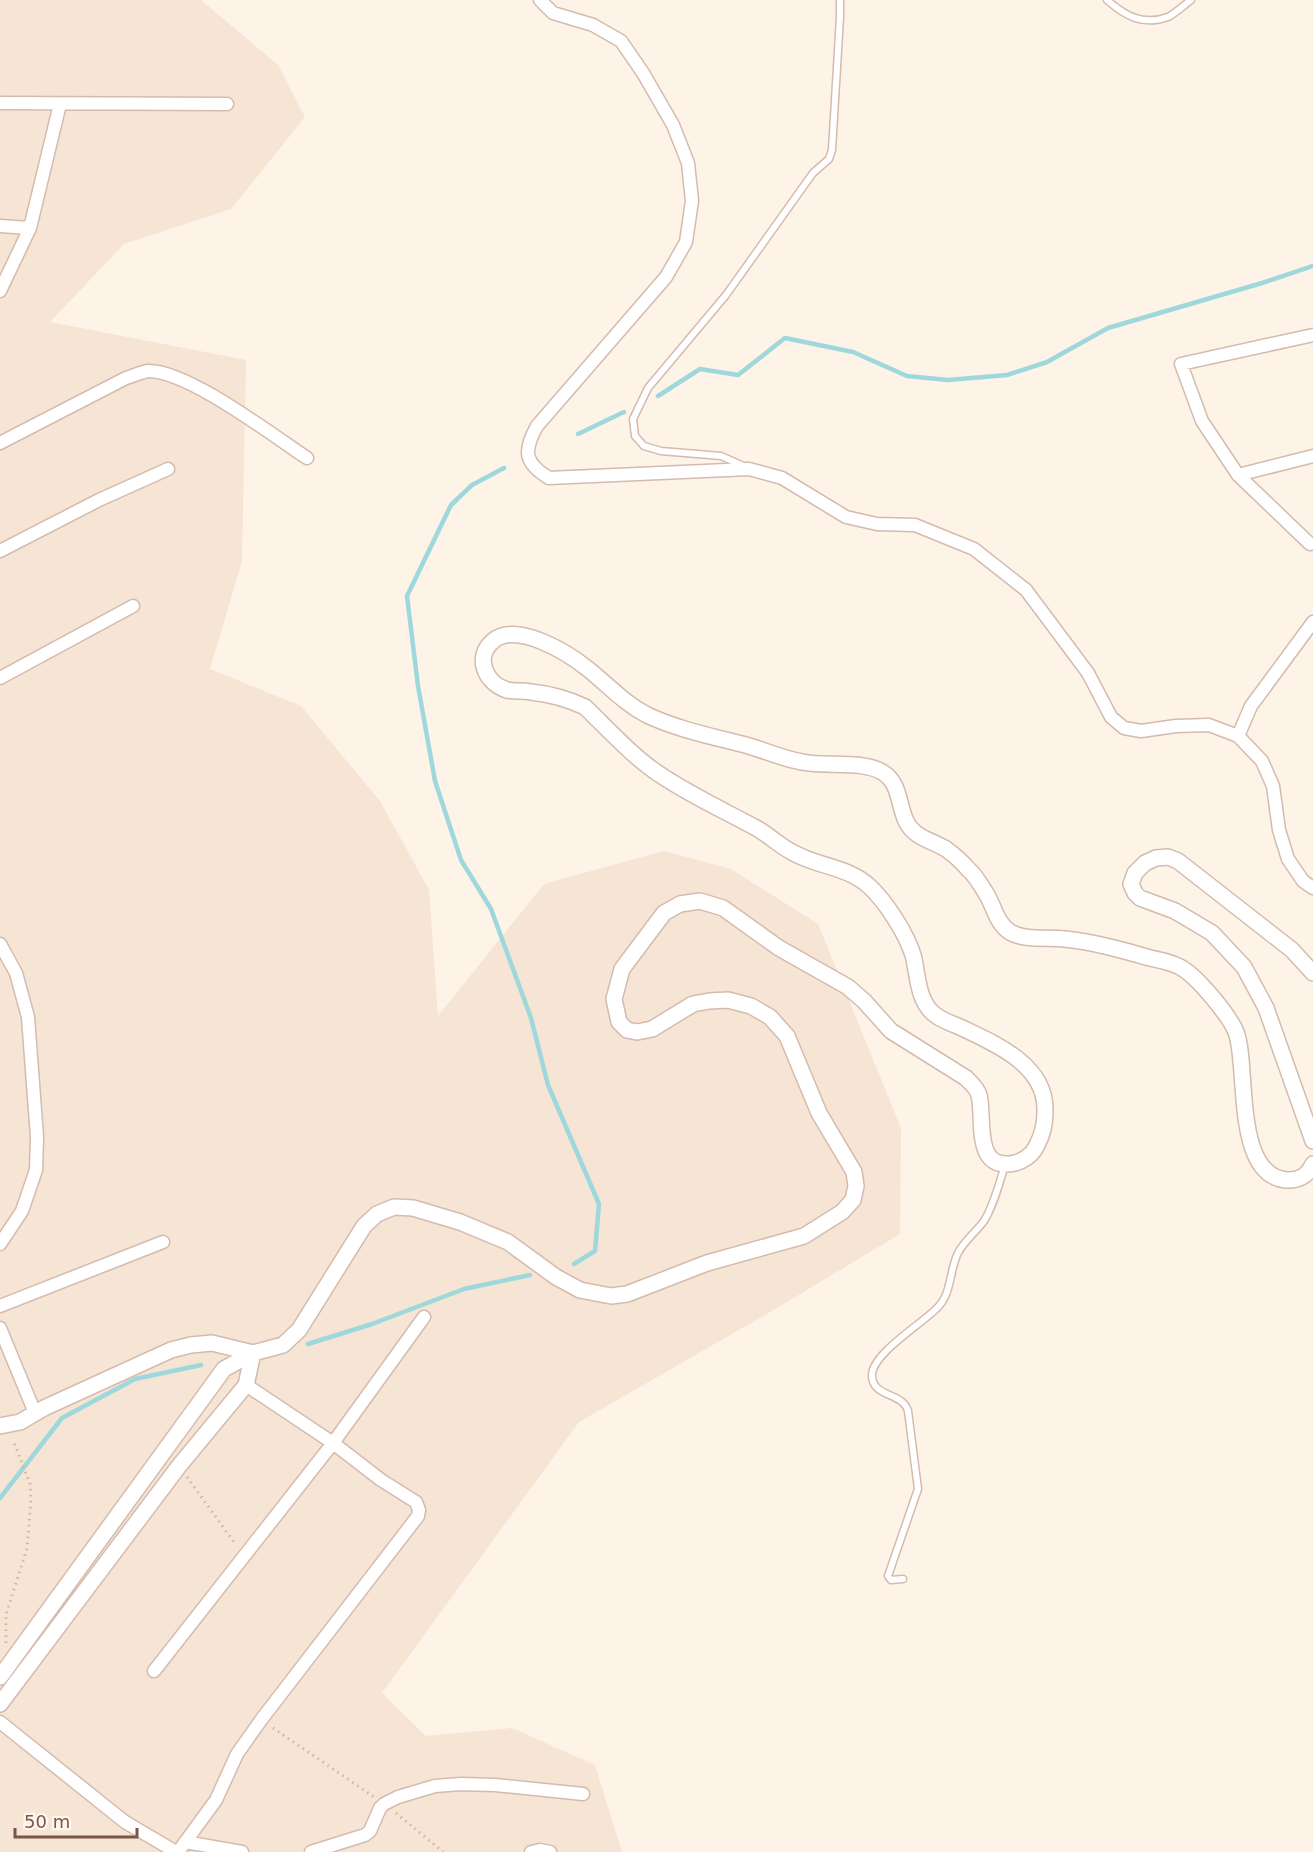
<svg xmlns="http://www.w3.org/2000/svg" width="1313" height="1852" viewBox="0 0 1313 1852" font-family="'DejaVu Sans',sans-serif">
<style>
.residential{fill:#f6e4d4}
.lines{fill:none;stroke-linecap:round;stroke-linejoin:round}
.stream{stroke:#9ed8dc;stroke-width:4.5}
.service-casing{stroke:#d4bbae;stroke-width:9}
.minor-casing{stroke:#d4bbae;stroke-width:15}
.tertiary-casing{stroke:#d4bbae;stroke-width:18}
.path{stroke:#dbb19f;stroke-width:3;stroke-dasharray:1.5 4.5;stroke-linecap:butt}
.service{stroke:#fff;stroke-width:6}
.minor{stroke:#fff;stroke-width:12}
.tertiary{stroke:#fff;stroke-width:15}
</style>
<rect width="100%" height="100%" fill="#fef3e7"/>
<path class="residential" d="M0 0H201L278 65 305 117 231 209 124 244 50 322 246 360 242 561 210 669 301 706 380 801 429 890 438 1016 544 884 664 851 731 869 818 924 901 1128 900 1234 777 1308 579 1422 382 1693 426 1736 512 1728 595 1765 622 1852H0Z"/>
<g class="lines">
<path class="stream" d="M658 396 700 369 738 375 785 338 853 352 907 376 948 380 1007 375 1047 362 1108 328 1262 283 1313 266
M578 434 624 412
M504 468 472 485 451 505 407 596 418 686 435 781 461 860 491 909 531 1018 548 1085 599 1204 595 1251 574 1264
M308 1344 372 1324 464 1289 530 1275
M0 1498 62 1418 135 1379 201 1365"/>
<defs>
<path id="service" d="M1107 0C1125 16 1143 26 1168 17 1176 13 1184 5 1191 0
M746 467 721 456 661 451 644 446 635 436 633 419 648 388 726 295 813 173 829 159 832 150 840 17V0
M903 1579 891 1580 888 1576 918 1489 908 1411C903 1392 873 1398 872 1376 871 1354 922 1324 937 1308 952 1294 949 1271 958 1253 964 1241 976 1232 984 1221 994 1205 999 1184 1005 1165"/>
<path id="minor" d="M540 0 553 13 593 25 621 41 643 73 673 125 688 163 692 201 686 242 666 277 537 426C523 451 524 463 549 478L749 469 782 478 846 517 877 524 915 525 974 549 1026 590 1088 673 1111 717 1124 728 1141 731 1176 726 1209 725 1238 736 1262 761 1273 786 1279 830 1288 859 1303 881 1313 888
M0 103 227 104
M0 226 30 228
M0 291 30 228 60 104
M0 443 126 378C133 376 141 372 148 371 187 370 272 435 307 458
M1238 475 1313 456
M1310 544 1238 475 1202 421 1181 364 1313 335
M0 551 99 500 168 469
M0 678 133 606
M1238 736 1251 706 1313 622
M0 944 16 973 28 1017 37 1137 36 1170 22 1211 0 1244
M0 1306 163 1242
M0 1328 35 1413
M154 1671 333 1443 424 1317
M0 1722 125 1822 176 1852
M185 1842 242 1852
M178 1852 216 1800 237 1754 261 1720 418 1516 419 1510 416 1502 381 1480 333 1443 246 1385
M311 1852 365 1835 370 1831 380 1808 384 1804 398 1797 435 1786 461 1784 495 1785 583 1794
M531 1852 540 1850 550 1852"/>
<path id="tertiary" d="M1313 973 1292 950 1178 861 1168 857 1156 858 1145 863 1135 873 1131 884 1135 893 1140 898 1175 911 1212 933 1244 967 1266 1008 1313 1141
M0 1426 20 1422 44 1408 171 1350 191 1345 212 1343 253 1353 283 1345 299 1330 364 1226 377 1214 394 1207 413 1208 460 1222 508 1242 556 1277 580 1290 611 1296 627 1294 707 1263 804 1236 842 1212 853 1200 856 1186 854 1172 819 1113 787 1036 770 1017 751 1006 728 1000 709 1001 693 1004 652 1029 637 1032 627 1030 619 1022 614 999 622 969 664 913 680 904 700 901 723 908 779 948 848 987 864 1001 891 1031 966 1078C971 1083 977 1088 979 1095 985 1118 972 1172 1015 1163 1023 1161 1032 1155 1036 1147 1043 1134 1045 1124 1045 1109 1045 1065 996 1044 962 1028 953 1024 941 1020 934 1014 917 1000 918 974 913 955 906 933 886 902 870 887 848 866 817 867 792 852 780 846 770 836 758 829 725 811 690 795 659 774 632 756 608 729 585 707 568 699 550 694 531 692 523 690 514 692 507 690 485 683 474 657 493 641 517 621 568 653 588 669 608 685 624 703 647 715 679 730 715 737 749 746 766 751 784 759 802 762 826 767 862 760 882 772 900 782 898 804 906 821 914 838 931 840 946 849 953 854 963 863 969 870 976 876 982 887 987 895 994 907 997 924 1010 932 1025 941 1048 937 1065 939 1094 942 1122 950 1150 958 1160 960 1171 962 1180 967 1197 976 1229 1015 1236 1032 1249 1065 1232 1179 1289 1180 1300 1180 1309 1174 1313 1164
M0 1677 224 1369 253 1353
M0 1704 179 1466 246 1385 253 1353"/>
</defs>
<use href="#service" class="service-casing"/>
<use href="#minor" class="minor-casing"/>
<use href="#tertiary" class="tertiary-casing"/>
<path class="path" d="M187 1477 236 1545
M6 1643V1615L27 1548 31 1499 30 1484 13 1440
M273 1728 374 1797
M396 1813 443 1852"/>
<use href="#service" class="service"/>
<use href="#minor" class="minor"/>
<use href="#tertiary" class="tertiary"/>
</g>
<path d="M15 1828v9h122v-9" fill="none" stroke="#7a5649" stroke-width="3"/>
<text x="24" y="1828" font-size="18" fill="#7a5649" stroke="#fff7ef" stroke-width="4.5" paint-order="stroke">50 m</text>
</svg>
